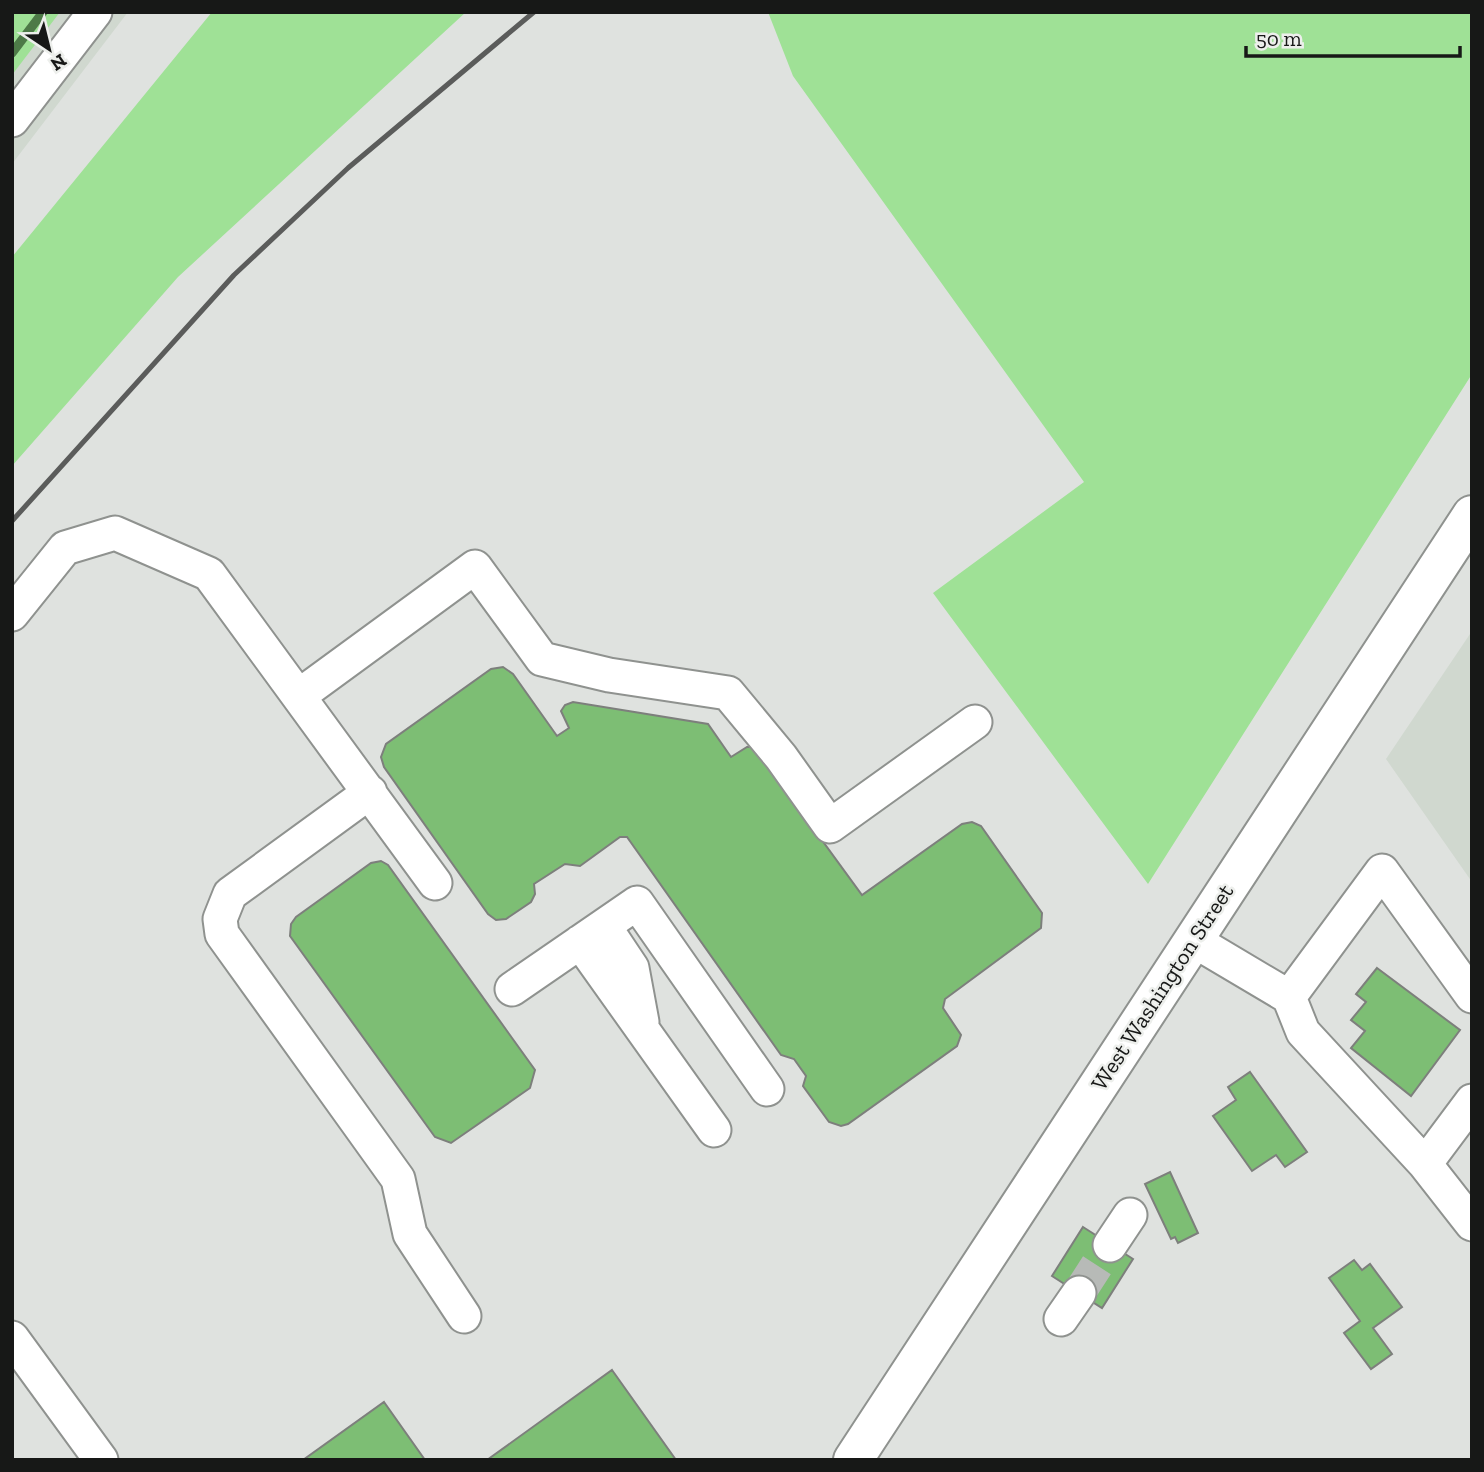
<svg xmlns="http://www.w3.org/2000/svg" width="1484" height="1472" viewBox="0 0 1484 1472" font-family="'Zilla Slab',serif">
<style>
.built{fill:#d0d8cf}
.green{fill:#9fe196}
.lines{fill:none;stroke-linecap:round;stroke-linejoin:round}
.stream{stroke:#4d7a47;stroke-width:9}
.building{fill:#7dbe74;stroke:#7d7f7c;stroke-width:2}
.minor-tunnel{stroke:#b7bab7;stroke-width:33;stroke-dasharray:33 17;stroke-linecap:butt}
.minor-casing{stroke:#8f928f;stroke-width:37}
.major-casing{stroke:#8f928f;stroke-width:42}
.minor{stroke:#fff;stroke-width:33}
.major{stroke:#fff;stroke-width:38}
.rail{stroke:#5b5c5b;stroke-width:5}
.labels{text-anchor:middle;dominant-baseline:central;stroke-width:5;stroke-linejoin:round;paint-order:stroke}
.street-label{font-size:23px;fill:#171817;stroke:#edefec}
</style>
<rect width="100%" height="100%" fill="#dfe2df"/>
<path class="built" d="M12 12H128L12 164Z
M1472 631V882L1386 759Z"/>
<path class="green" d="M12 12H60L12 75Z
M212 12H466L178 277 12 466V257Z
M768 12H1472V374L1148 884 933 593 1084 482 793 76Z"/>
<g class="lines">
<path class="stream" d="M12 53 43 12"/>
</g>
<path class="building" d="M503 667 513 674 557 736 569 728 561 711 565 705 573 702 708 724 731 757 747 747H754L862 895 962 824 972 822 981 826 1042 913 1041 928 945 999 943 1008 961 1035 957 1046 848 1124 841 1126 829 1122 803 1086 806 1076 794 1059 781 1055 627 837H620L580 866 565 864 534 884 535 894 531 902 506 919 496 920 488 914 384 767 381 757 386 744 491 669Z
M381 861 388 865 535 1070 530 1088 451 1143 435 1137 290 936 291 924 296 917 371 863Z
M1377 968 1460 1030 1411 1096 1351 1048 1365 1031 1351 1020 1366 1002 1356 994Z
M1250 1072 1307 1152 1285 1167 1276 1155 1252 1171 1213 1116 1236 1100 1228 1087Z
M1170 1172 1198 1233 1178 1243 1175 1237 1171 1239 1145 1184Z
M1083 1227 1133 1259 1102 1308 1052 1276Z
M1354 1260 1362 1270 1370 1264 1402 1307 1373 1328 1392 1354 1371 1369 1344 1333 1360 1321 1329 1278Z
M612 1370 676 1460H487Z
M384 1402 425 1460H303Z"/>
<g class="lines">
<path class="minor-tunnel" d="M1079 1293 1110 1245"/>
<defs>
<path id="minor" d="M12 120 95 12
M12 614 65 548 115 533 209 574 435 883
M300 695 475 567 542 659 609 675 728 693 781 757 830 826 975 722
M370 792 230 894 220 919 222 934 398 1179 410 1234 464 1316
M604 926 632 968 642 1022
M1193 940 1289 997 1303 1032 1425 1164 1472 1101
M580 942 714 1130
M512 989 637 903 767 1089
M1289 997 1382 871 1472 996
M1425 1164 1472 1224
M1110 1245 1130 1215
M1061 1319 1079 1293
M12 1338 101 1460"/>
<path id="major" d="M853 1460 1472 515"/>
</defs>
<use href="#minor" class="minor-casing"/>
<use href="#major" class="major-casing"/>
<use href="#minor" class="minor"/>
<use href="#major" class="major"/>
<path class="rail" d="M12 521 234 275 348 168 534 12"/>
</g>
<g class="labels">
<g class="street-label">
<text transform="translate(1162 987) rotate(-57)">West Washington Street</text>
</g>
</g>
<rect width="1484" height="1472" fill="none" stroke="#171817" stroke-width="28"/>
<g transform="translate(49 49) rotate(145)" stroke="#edefec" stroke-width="5" paint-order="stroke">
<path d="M0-5L12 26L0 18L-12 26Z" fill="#171817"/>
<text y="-10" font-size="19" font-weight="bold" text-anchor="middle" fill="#171817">N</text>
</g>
<path d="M1246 46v10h214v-10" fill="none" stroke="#171817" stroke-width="3.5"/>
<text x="1256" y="46" font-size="21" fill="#171817" stroke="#edefec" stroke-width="5" paint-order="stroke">50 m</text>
</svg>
